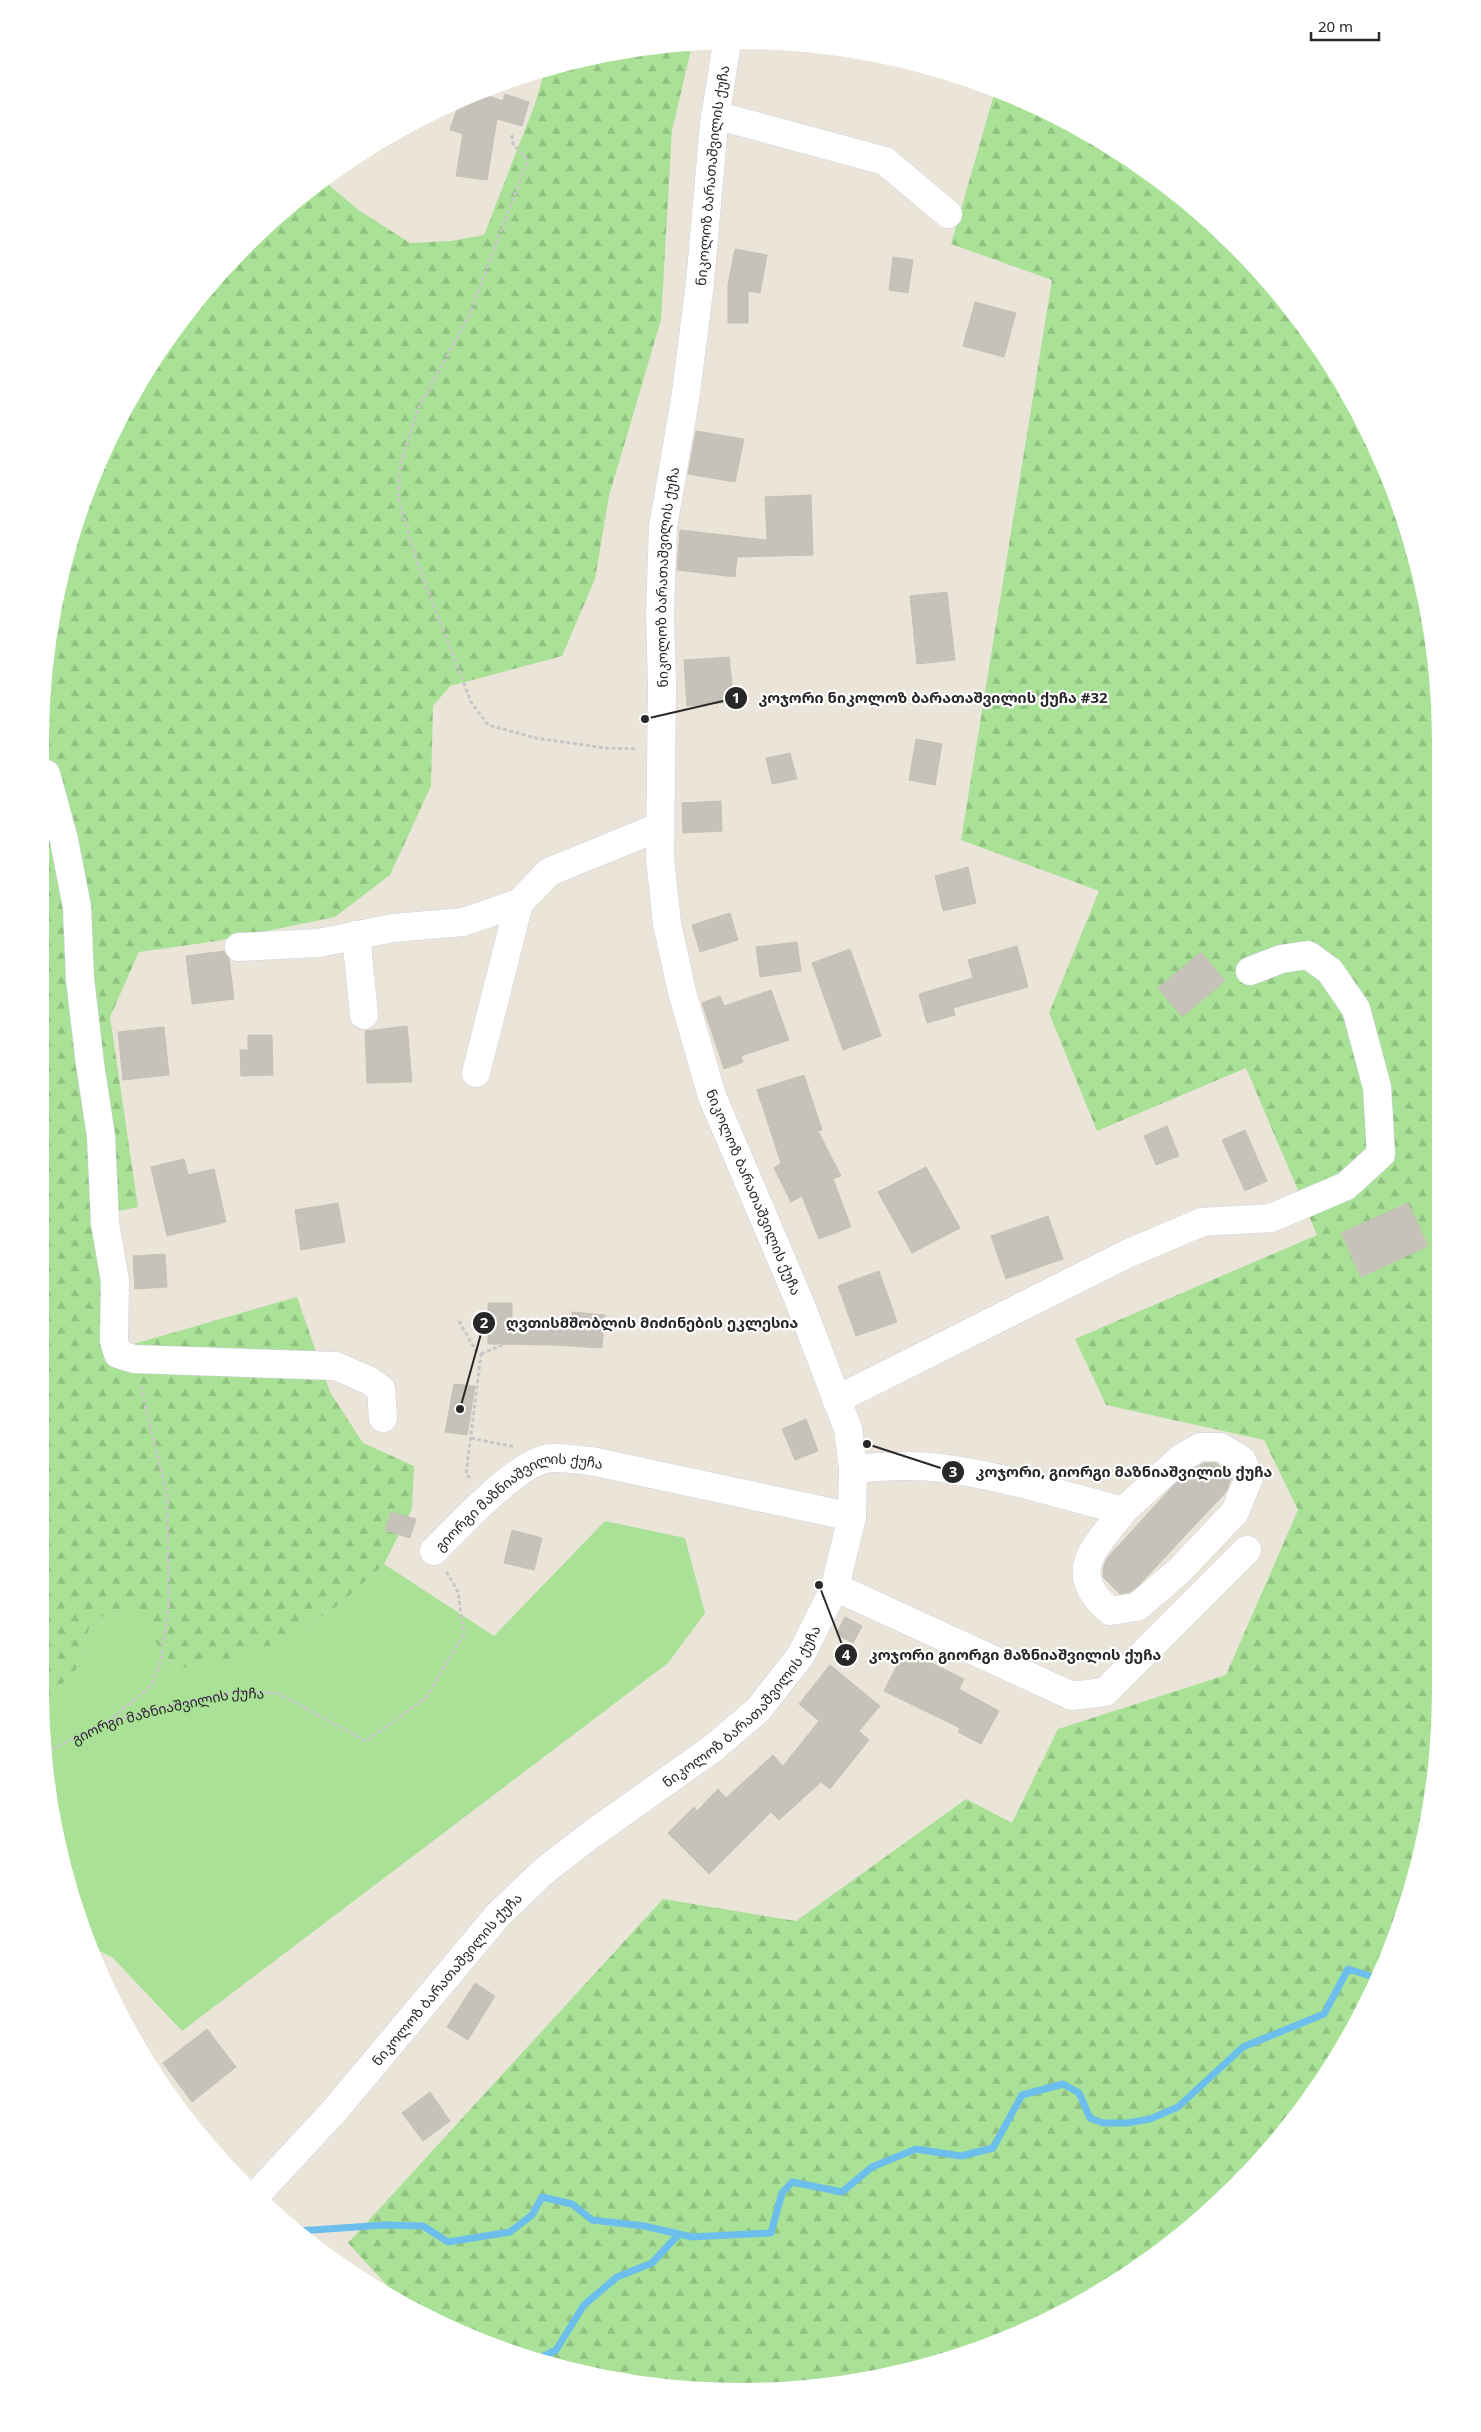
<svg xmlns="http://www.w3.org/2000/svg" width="1481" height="2432" viewBox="0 0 1481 2432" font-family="'Noto Sans','Noto Sans Georgian',sans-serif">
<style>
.green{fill:#a9e196}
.forest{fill:url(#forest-firs)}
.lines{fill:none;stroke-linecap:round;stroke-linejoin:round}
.stream{stroke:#6cbfed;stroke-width:7}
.building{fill:#c6c1b9;stroke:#c6c1b3}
.minor-casing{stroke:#cfd1e1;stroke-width:29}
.path{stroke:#c7c7c7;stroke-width:3;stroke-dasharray:4 2.5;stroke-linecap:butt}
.minor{stroke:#fff;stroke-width:28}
.labels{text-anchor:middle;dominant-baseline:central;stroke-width:4.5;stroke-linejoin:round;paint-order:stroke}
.street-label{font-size:14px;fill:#282828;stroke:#fff}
.leader{fill:none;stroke:#282828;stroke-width:2}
.callout-dot{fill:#282828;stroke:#fff;stroke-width:2}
.mark-label{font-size:15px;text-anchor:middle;font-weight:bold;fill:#fff}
.callout-label{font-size:15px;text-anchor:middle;font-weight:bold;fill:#282828;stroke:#fff;stroke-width:4.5;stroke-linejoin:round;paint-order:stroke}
</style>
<defs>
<pattern id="forest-firs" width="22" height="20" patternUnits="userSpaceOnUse" patternTransform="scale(1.25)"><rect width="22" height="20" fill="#a9e196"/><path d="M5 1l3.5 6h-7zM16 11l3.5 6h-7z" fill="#91c181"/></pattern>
</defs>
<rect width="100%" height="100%" fill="#ebe5d9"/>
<path class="green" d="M605 1521 685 1538 705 1613 668 1663 182 2031 113 1958 90 1946 77 1916 46 1783V1699L76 1670 91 1622 130 1603 174 1669 298 1634 342 1602 384 1564 494 1636Z"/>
<path class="forest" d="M692 45 672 131 661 320 609 496 595 579 562 656 450 686 433 706 431 786 390 875 335 917 217 941 139 952 110 1017 138 1207 98 1215 123 1347 297 1297 330 1392 363 1443 414 1466 412 1509 384 1564 342 1602 298 1634 234 1660 174 1669 129 1604 91 1622 76 1670 46 1699V649L93 473 185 314 278 214 324 181 360 211 410 243 451 241 484 235 535 104 545 70 649 46Z
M995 91 1050 112 1167 185 1267 279 1347 391 1404 516 1439 694 1435 1783 1388 1959 1296 2118 1236 2187 1130 2274 965 2355 832 2386 740 2392 649 2386 516 2355 430 2320 394 2297 396 2295 348 2243 663 1899 796 1921 966 1799 1012 1823 1058 1729 1226 1675 1298 1510 1264 1440 1106 1405 1075 1339 1317 1235 1246 1068 1097 1131 1049 1013 1099 891 961 840 1052 280 951 244Z"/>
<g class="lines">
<path class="stream" d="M298 2231 385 2225 423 2226 448 2242 510 2232 532 2215 542 2197 572 2204 592 2220 644 2226 692 2237 771 2233 782 2193 792 2182 842 2192 872 2167 916 2149 961 2156 993 2148 1022 2095 1063 2084 1079 2093 1090 2118 1103 2123H1127L1150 2119 1178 2107 1243 2047 1324 2014 1348 1969 1377 1978
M536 2360 556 2350 584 2305 617 2277 652 2263 678 2235"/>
</g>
<path class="building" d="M480 93 503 101 505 94 529 102 522 126 497 119 487 180 456 176 463 134 450 130 459 103Z
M735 249 767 255 760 293 748 291V323H728V284Z
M893 257 913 260 908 293 889 290Z
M975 302 1016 313 1004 357 963 346Z
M696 431 744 439 735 482 688 474Z
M811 495 813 555 737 557 735 577 677 570 680 530 767 540 765 497Z
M947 592 955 660 917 664 910 596Z
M729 657 734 702 687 706 684 660Z
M916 739 942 744 935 785 909 780Z
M790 753 797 779 772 784 766 758Z
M721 801 722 831 683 833 682 803Z
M968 867 976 903 943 911 935 876Z
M730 913 738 940 700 952 692 925Z
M797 942 801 971 760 977 756 947Z
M1017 946 1028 987 953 1008 955 1015 927 1023 919 994 973 978 968 960Z
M850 949 881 1036 843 1050 812 963Z
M224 951 229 958 234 999 192 1004 186 956Z
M1201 952 1225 981 1182 1017 1158 988Z
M771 990 789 1040 741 1056 743 1062 724 1069 702 1003 720 996 724 1006Z
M407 1026 412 1082 367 1083 365 1031Z
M164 1027 169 1075 123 1080 118 1032Z
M248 1035H272L273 1075 241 1076 240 1050H248Z
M804 1075 822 1130 818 1131 841 1176 833 1179 851 1227 819 1239 802 1196 791 1202 774 1168 781 1163 757 1090Z
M1167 1126 1179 1156 1156 1165 1144 1136Z
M1245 1130 1267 1181 1245 1191 1222 1140Z
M184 1159 188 1175 214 1169 226 1222 167 1236 151 1167Z
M926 1167 960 1228 912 1253 878 1192Z
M338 1203 345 1242 301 1250 295 1210Z
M1408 1203 1428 1246 1361 1277 1341 1233Z
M1048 1216 1063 1259 1006 1279 991 1236Z
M165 1254 167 1287 135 1289 133 1256Z
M879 1271 897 1322 856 1336 838 1286Z
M488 1303H512V1319L572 1320V1312L605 1315 602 1348 554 1345 488 1344Z
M454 1384 475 1386 467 1435 445 1432Z
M806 1419 818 1451 795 1460 782 1429Z
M1204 1463H1216L1232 1476 1226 1492 1139 1585 1130 1592 1120 1594 1103 1577 1104 1565 1108 1557 1173 1486 1190 1471Z
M391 1512 416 1519 410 1538 385 1530Z
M512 1530 542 1538 534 1570 504 1563Z
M845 1617 862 1626 853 1643 836 1634Z
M905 1650 964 1679 959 1689 999 1711 981 1744 958 1732 960 1728 884 1691Z
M830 1665 880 1706 859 1731 869 1740 830 1789 821 1782 779 1820 771 1812 709 1874 668 1833 694 1807 697 1811 718 1789 726 1798 773 1755 783 1766 819 1721 799 1704Z
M475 1983 495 1996 468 2040 447 2027Z
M207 2029 236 2067 192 2102 163 2063Z
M430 2092 450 2121 423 2141 402 2113Z"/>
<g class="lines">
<defs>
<g id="minor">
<path d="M715 115 885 161 948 214"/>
<path d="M46 774 64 840 77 907 80 979 90 1064 101 1136 105 1223 115 1281 114 1341 118 1354 134 1359 336 1366 370 1381 381 1389 383 1418"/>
<path d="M356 935 364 1015"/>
<path d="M239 947 319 943 393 928 463 922 519 903"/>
<path d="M476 1073 519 903 549 872 659 827"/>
<path d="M836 1400 1127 1254 1202 1222 1271 1218 1346 1186 1381 1154 1377 1087 1356 1009 1330 971 1308 955 1281 959 1250 971"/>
<path d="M853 1469C882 1466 912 1464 941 1468 1003 1476 1063 1495 1123 1511L1181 1458 1200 1447H1220L1242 1460 1249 1477 1235 1512 1179 1571 1137 1607 1110 1611C1064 1572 1095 1548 1123 1511"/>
<path id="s2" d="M434 1551C458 1527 513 1467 545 1459 558 1456 577 1460 591 1461L852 1517"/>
<path d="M835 1587 1072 1696 1105 1692 1247 1550"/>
<path id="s3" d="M259 2192 335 2110 498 1915 544 1871 592 1834 712 1749 758 1710 801 1655 835 1587 852 1517 853 1469 848 1429 800 1303 712 1096 682 992 667 923 660 859 662 684 660 613 663 527 685 400 700 283 714 124 727 43"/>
</g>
</defs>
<use href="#minor" class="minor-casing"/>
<g class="path">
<path d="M512 135 513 144 528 160 468 318 418 409 401 462 398 498 416 559 471 702 488 725 536 738 605 748 637 749"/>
<path d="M459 1321 476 1351 481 1354"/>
<path d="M481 1354 502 1345"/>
<path d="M471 1438 515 1447"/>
<path d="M470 1478 466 1474 481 1354"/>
<path d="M108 1722 151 1686 161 1661 169 1603 167 1495 140 1384"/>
<path id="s1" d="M46 1752 106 1723 161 1708 235 1692 277 1693 366 1741 426 1698 464 1634 458 1592 446 1571"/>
</g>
<use href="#minor" class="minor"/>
</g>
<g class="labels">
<g class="street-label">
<text stroke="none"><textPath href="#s3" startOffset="2294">ნიკოლოზ ბარათაშვილის ქუჩა</textPath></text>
<text stroke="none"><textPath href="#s3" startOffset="1889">ნიკოლოზ ბარათაშვილის ქუჩა</textPath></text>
<text transform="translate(754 1192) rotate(67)">ნიკოლოზ ბარათაშვილის ქუჩა</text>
<text stroke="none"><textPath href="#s2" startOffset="104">გიორგი მაზნიაშვილის ქუჩა</textPath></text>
<text stroke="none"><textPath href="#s3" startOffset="689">ნიკოლოზ ბარათაშვილის ქუჩა</textPath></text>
<text stroke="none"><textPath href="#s1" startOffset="129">გიორგი მაზნიაშვილის ქუჩა</textPath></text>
<text stroke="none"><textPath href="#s3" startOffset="284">ნიკოლოზ ბარათაშვილის ქუჩა</textPath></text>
</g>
</g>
<path d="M0 0H1481V2432H0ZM740 49H741A691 691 0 0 1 1432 740V1692A691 691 0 0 1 741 2383H740A691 691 0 0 1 49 1692V740A691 691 0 0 1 740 49Z" fill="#fff" fill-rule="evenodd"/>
<path class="leader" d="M645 719L736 698M460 1409L484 1323M867 1444L953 1472M819 1585L846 1655"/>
<g class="callout-dot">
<circle cx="645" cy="719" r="5"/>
<circle cx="460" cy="1409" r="5"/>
<circle cx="867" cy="1444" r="5"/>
<circle cx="819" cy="1585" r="5"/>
<circle cx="736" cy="698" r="12"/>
<circle cx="484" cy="1323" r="12"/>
<circle cx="953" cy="1472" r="12"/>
<circle cx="846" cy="1655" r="12"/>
</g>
<g class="mark-label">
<text x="736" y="703">1</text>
<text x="484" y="1328">2</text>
<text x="953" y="1477">3</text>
<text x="846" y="1660">4</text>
</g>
<g class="callout-label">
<text x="933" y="703">კოჯორი ნიკოლოზ ბარათაშვილის ქუჩა #32</text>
<text x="652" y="1328">ღვთისმშობლის მიძინების ეკლესია</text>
<text x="1124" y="1477">კოჯორი, გიორგი მაზნიაშვილის ქუჩა</text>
<text x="1015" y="1660">კოჯორი გიორგი მაზნიაშვილის ქუჩა</text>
</g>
<path d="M1311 32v8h68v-8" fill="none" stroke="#282828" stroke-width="2.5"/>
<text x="1318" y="32" font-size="15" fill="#282828" stroke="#ffffff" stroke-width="4" paint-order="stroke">20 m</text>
</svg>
